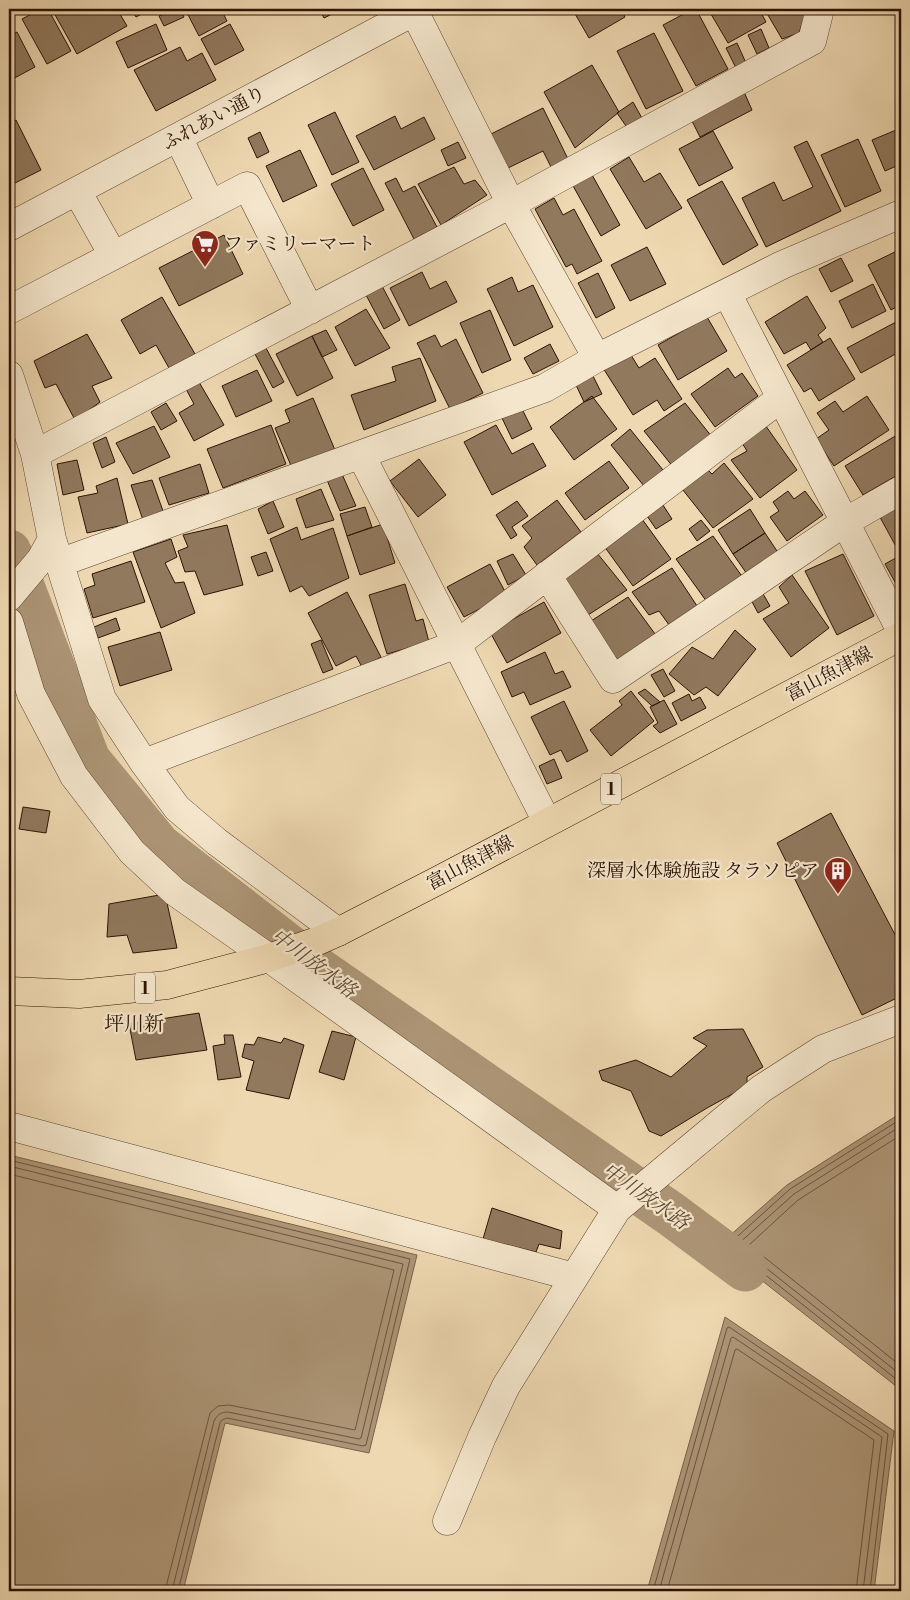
<svg xmlns="http://www.w3.org/2000/svg" width="910" height="1600" viewBox="0 0 910 1600" font-family="'Libre Bodoni','Noto Serif JP',serif">
<style>
.water{fill:#ac9576;stroke:#796148}
.lines{fill:none;stroke-linecap:round;stroke-linejoin:round}
.shore{stroke:#6c543d;stroke-width:1}
.river{stroke:#ac9576;stroke-width:45}
.building{fill:#91795e;stroke:#2d1204}
.minor-casing{stroke:#5d442f;stroke-width:29}
.major-casing{stroke:#2d1204;stroke-width:29}
.minor{stroke:#f4e6cc;stroke-width:28}
.major{stroke:#eed8b1;stroke-width:28}
.labels{text-anchor:middle;dominant-baseline:central;stroke-width:4.5;stroke-linejoin:round;paint-order:stroke}
.shield{fill:#f4e6cc;stroke:#695240;stroke-width:1}
.shield-label{font-size:18px;font-weight:bold;fill:#2d1204}
.street-label{font-size:19px;fill:#2d1204;stroke:#f4e6cc}
.poi-label{font-size:19px;fill:#2d1204;stroke:#f4e6cc;text-anchor:start}
.water-label{font-size:20px;font-style:italic;fill:#604632;stroke:#f4e6cc}
.neighbourhood-label{font-size:20px;fill:#2d1204;stroke:#f4e6cc}
</style>
<rect width="100%" height="100%" fill="#eed8b1"/>
<filter id="stains"><feTurbulence type="fractalNoise" baseFrequency=".004" numOctaves="4"/><feColorMatrix values="0 0 0 0 .2 0 0 0 0 .09 0 0 0 0 .02 0 0 0 .5 -.17"/></filter>
<radialGradient id="worn" r=".72"><stop offset=".6" stop-color="#630" stop-opacity="0"/><stop offset="1" stop-color="#630" stop-opacity=".3"/></radialGradient>
<path class="water" d="M901 1113V1390L718 1246 787 1185Z
M9 1155 417 1255 369 1453 225 1423 183 1591H9Z
M725 1317 894 1431 874 1591H647Z"/>
<g class="lines">
<path class="shore" d="M901 1119 790 1189 728 1245 901 1383
M901 1126 794 1194 737 1245 901 1375
M901 1135 798 1200 749 1245 901 1366
M9 1160 410 1259 366 1445 363 1446 227 1418 222 1420 220 1423 178 1591
M9 1166 403 1264 361 1438 359 1439 228 1412C221 1412 217 1415 214 1421L172 1591
M9 1174 394 1270 355 1430 229 1405 218 1406 210 1413 165 1591
M653 1591 727 1328 729 1327 888 1434 870 1591
M659 1591 731 1338 733 1337 882 1437 863 1591
M667 1591 735 1350 737 1349 874 1440 856 1591"/>
<path class="river" d="M9 552 88 760 159 846 320 971 671 1214 745 1269"/>
</g>
<path class="building" d="M41 9H48L71 51 47 64 22 19Z
M61 9H117L127 26 77 54 54 13Z
M131 9H151L136 17Z
M174 9H180L184 17 164 26 159 16Z
M185 9H221L227 21 199 36Z
M319 9H342L324 18Z
M580 9H621L625 17 589 38 574 12Z
M693 9H696L728 69 696 86 663 25Z
M708 9H759L766 22 728 43Z
M768 9H807L799 33 782 39 765 10Z
M156 24 167 50 128 68 116 42Z
M230 24 244 50 215 65 201 39Z
M761 29 769 48 757 54 748 35Z
M17 32 35 67 9 81V36Z
M654 33 683 91 646 109 617 51Z
M737 43 746 63 736 68 726 48Z
M180 47 187 61 202 53 216 80 156 111 134 70Z
M592 65 619 112 575 148 544 92Z
M744 92 752 110 700 137 691 119Z
M633 102 643 120 626 126 617 113Z
M543 108 568 159 551 167 543 151 508 168 491 134Z
M335 112 359 162 332 175 308 125Z
M395 116 401 129 424 117 435 139 374 170 356 136Z
M16 120 41 170 9 186V124Z
M901 128V164L885 171 872 140Z
M713 131 733 168 699 186 679 149Z
M260 132 269 152 257 158 248 138Z
M858 139 881 191 845 207 821 155Z
M807 141 841 211 766 247 742 198 774 182 783 201 813 187 794 147Z
M458 142 466 158 448 166 441 150Z
M300 150 317 186 283 202 266 166Z
M629 157 644 182 660 173 682 208 646 229 610 169Z
M454 167 464 184 475 180 487 195 441 225 418 184Z
M363 168 384 210 353 226 331 184Z
M591 173 620 225 601 236 572 184Z
M396 178 403 192 415 186 437 227 414 239 385 183Z
M722 181 758 245 723 265 687 200Z
M554 198 563 215 574 209 602 261 577 274 572 264 566 267 535 209Z
M224 235 243 274 179 306 159 268Z
M647 247 666 284 630 301 611 265Z
M901 249V304L891 310 868 265Z
M841 258 853 281 831 292 819 269Z
M422 272 430 289 446 281 457 302 409 326 390 288Z
M598 273 615 308 596 318 578 283Z
M512 277 518 292 533 285 553 327 514 346 487 289Z
M873 284 886 311 852 328 839 301Z
M382 286 400 320 384 329 366 295Z
M807 296 826 328 818 335 823 342 811 350 806 342 784 354 765 322Z
M162 297 195 354 169 368 156 345 140 354 121 320Z
M366 309 390 348 355 366 335 327Z
M490 310 511 360 482 373 460 323Z
M707 317 727 351 678 380 658 345Z
M896 322 901 332V351L861 373 847 348Z
M326 330 337 350 322 357 312 336Z
M87 334 112 378 92 386 100 402 75 420 56 384 45 388 34 361Z
M435 335 441 347 456 339 483 393 450 409 417 343Z
M312 336 333 378 297 396 276 354Z
M830 338 855 379 819 401 811 388 804 392 787 365Z
M550 344 559 361 533 374 524 358Z
M266 348 284 382 273 388 255 354Z
M629 352 639 368 655 358 682 399 664 411 657 400 633 415 603 368Z
M420 358 436 401 364 430 351 395 396 381 392 367Z
M728 368 735 378 742 373 758 396 715 427 691 394Z
M257 370 272 401 236 417 222 386Z
M593 376 602 394 584 402 576 385Z
M199 382 224 425 194 441 179 413 194 404 186 389Z
M592 396 617 429 574 460 550 427Z
M867 396 889 430 834 466 816 439 829 430 817 413 835 401 843 412Z
M313 398 335 450 292 468 275 428 290 422 285 410Z
M166 403 177 421 161 430 151 412Z
M685 403 712 437 674 468 644 431Z
M522 409 532 429 512 439 502 418Z
M763 422 797 470 760 498 731 460 747 451 739 438Z
M271 425 286 464 223 488 207 449Z
M496 425 512 454 533 443 546 466 492 495 464 442Z
M154 426 170 457 133 474 116 443Z
M630 429 663 470 644 486 611 445Z
M897 435 901 443V473L863 495 845 466Z
M106 437 115 462 102 468 93 443Z
M419 459 446 495 418 517 390 481Z
M77 460 84 490 63 495 57 464Z
M609 461 629 488 585 520 565 493Z
M724 463 753 499 713 528 679 485 705 467 712 474Z
M200 464 209 493 169 505 159 478Z
M342 474 356 506 340 511 327 480Z
M117 478 128 524 87 533 78 497 98 493 96 486Z
M152 480 163 511 143 520 131 485Z
M321 489 334 520 306 528 296 499Z
M788 491 794 499 805 491 823 515 787 541 770 517 779 511 773 502Z
M901 497V550L899 552 876 510Z
M557 500 581 532 537 565 524 547 532 538 522 526Z
M273 501 284 527 268 534 258 509Z
M517 501 528 516 512 527 517 535 511 539 496 515Z
M661 502 672 519 656 529 645 513Z
M365 507 372 527 347 536 340 514Z
M750 509 765 533 733 554 718 530Z
M642 519 671 559 633 586 604 546Z
M701 520 710 531 697 541 689 529Z
M383 524 395 563 360 575 347 536Z
M227 525 243 585 204 595 195 571 185 572 178 551 188 547 183 535Z
M297 527 301 540 333 528 349 578 309 596 302 586 290 592 270 539Z
M765 533 779 554 747 574 733 554Z
M713 536 744 579 707 602 676 559Z
M171 539 177 557 165 563 175 583 184 582 195 613 161 628 133 552Z
M266 552 273 571 258 576 251 557Z
M597 553 627 590 588 615 564 580Z
M513 554 526 575 508 585 497 561Z
M843 554 874 616 837 635 805 571Z
M901 555V593L885 564Z
M131 561 145 602 93 618 84 589 95 585 92 574Z
M490 564 507 595 464 617 447 587Z
M672 568 699 609 672 629 659 611 649 615 632 592Z
M792 575 829 628 791 657 763 619 789 603 779 587Z
M405 584 416 621 423 619 429 642 387 654 369 595Z
M347 592 381 657 362 667 356 656 336 666 308 613Z
M762 592 770 606 758 613 750 598Z
M628 597 658 638 618 669 588 623Z
M544 602 561 633 507 663 490 632Z
M116 618 120 630 98 638 94 627Z
M735 630 756 649 718 696 706 687 694 695 669 674 692 647 713 659Z
M160 632 172 670 120 686 108 647Z
M321 640 333 669 323 673 311 644Z
M545 652 555 674 563 671 571 687 530 705 524 692 512 697 501 672Z
M663 669 675 691 664 697 651 675Z
M645 689 660 702 652 706 638 693Z
M631 691 654 721 611 756 590 730 622 705 619 701Z
M689 694 692 701 700 697 706 708 681 721 672 703Z
M664 700 677 724 660 733 653 726 658 723 650 707Z
M564 701 588 751 567 762 561 750 550 755 531 717Z
M554 759 562 778 547 784 539 766Z
M23 807 50 811 46 833 19 829Z
M831 813 901 946V996L862 1015 777 843Z
M165 894 177 948 133 953 127 935 107 937 109 904Z
M199 1013 207 1050 136 1060 129 1024Z
M743 1029 763 1067 747 1077V1086L707 1108 661 1136 649 1131 631 1091 602 1080 599 1071 636 1060 671 1077 707 1046 693 1038 707 1030Z
M332 1031 356 1037 344 1080 319 1072Z
M224 1035H233L241 1077 218 1080 213 1046 225 1044Z
M258 1037 281 1043 284 1038 304 1045 289 1099 246 1090 254 1061 242 1057 245 1044 254 1045Z
M492 1208 562 1231 560 1249 539 1244 536 1252 483 1239Z"/>
<g class="lines">
<defs>
<path id="minor" d="M413 9 511 204 597 358
M178 137 211 205
M77 191 113 255
M9 227 419 9
M727 293 901 631
M9 310 247 186 310 310
M9 375 35 454 52 539 102 699 144 763 177 808 217 842 338 932
M35 454 511 204 812 41 820 9
M361 455 547 822
M59 563 545 388 597 358 782 265 901 214
M547 575 613 679 845 522 901 490
M9 597 41 559 52 539
M9 622 31 694 74 776 132 852 175 892 269 958 617 1209
M144 763 457 644 781 398
M9 1126 574 1277
M447 1521 482 1437 506 1386 617 1209 761 1089 823 1049 901 1019"/>
<path id="major" d="M9 991 79 994 167 985 269 958 320 940 338 932 439 880 901 636"/>
</defs>
<use href="#minor" class="minor-casing"/>
<use href="#major" class="major-casing"/>
<use href="#minor" class="minor"/>
<use href="#major" class="major"/>
</g>
<defs>
<symbol id="supermarket-pin" viewBox="-11 -11 22 30"><path d="M0 17L-7.5 6A9.5 9.5 0 1 1 7.5 6Z" fill="#8f2418" stroke="#f4e6cc"/><path d="M-6-5.5h2.5l.6 2H6L4.5 2H-2.5L-4.4-4H-6ZM-1.5 3.2a1.3 1.3 0 1 0 .1 0ZM3 3.2a1.3 1.3 0 1 0 .1 0Z" fill="#fff"/></symbol>
<symbol id="building-pin" viewBox="-11 -11 22 30"><path d="M0 17L-7.5 6A9.5 9.5 0 1 1 7.5 6Z" fill="#8f2418" stroke="#f4e6cc"/><path d="M-4-6H4V6H1V3H-1V6H-4ZM-2.5-4.3h1.7v1.8h-1.7ZM.8-4.3h1.7v1.8H.8ZM-2.5-1h1.7V.8h-1.7ZM.8-1h1.7V.8H.8Z" fill="#fff"/></symbol>
</defs>
<g fill-rule="evenodd">
<use href="#supermarket-pin" x="189" y="228" width="32" height="43"/>
<use href="#building-pin" x="822" y="855" width="32" height="43"/>
</g>
<g class="labels">
<g class="shield">
<rect x="601" y="773.5" width="20" height="31" rx="4"/>
<rect x="135" y="972.5" width="20" height="31" rx="4"/>
</g>
<g class="shield-label">
<text x="611" y="789">1</text>
<text x="145" y="988">1</text>
</g>
<g class="street-label">
<text transform="translate(214 118) rotate(-28)">ふれあい通り</text>
<text transform="translate(829 674) rotate(-28)">富山魚津線</text>
<text transform="translate(470 863) rotate(-28)">富山魚津線</text>
</g>
<g class="poi-label">
<text x="224" y="244">ファミリーマート</text>
<text x="819" y="871" text-anchor="end">深層水体験施設 タラソピア</text>
</g>
<g class="water-label">
<text transform="translate(313 964) rotate(37)">中川放水路</text>
<text transform="translate(645 1197) rotate(35)">中川放水路</text>
</g>
<g class="neighbourhood-label">
<text x="134" y="1024">坪川新</text>
</g>
</g>
<rect width="910" height="1600" fill="none" stroke="#eed8b1" stroke-width="30"/>
<rect x="10" y="10" width="890" height="1580" fill="none" stroke="#2d1204" stroke-width="2.5"/>
<rect x="15" y="15" width="880" height="1570" fill="none" stroke="#2d1204"/>
<rect width="100%" height="100%" filter="url(#stains)"/>
<rect width="100%" height="100%" fill="url(#worn)"/>
</svg>
